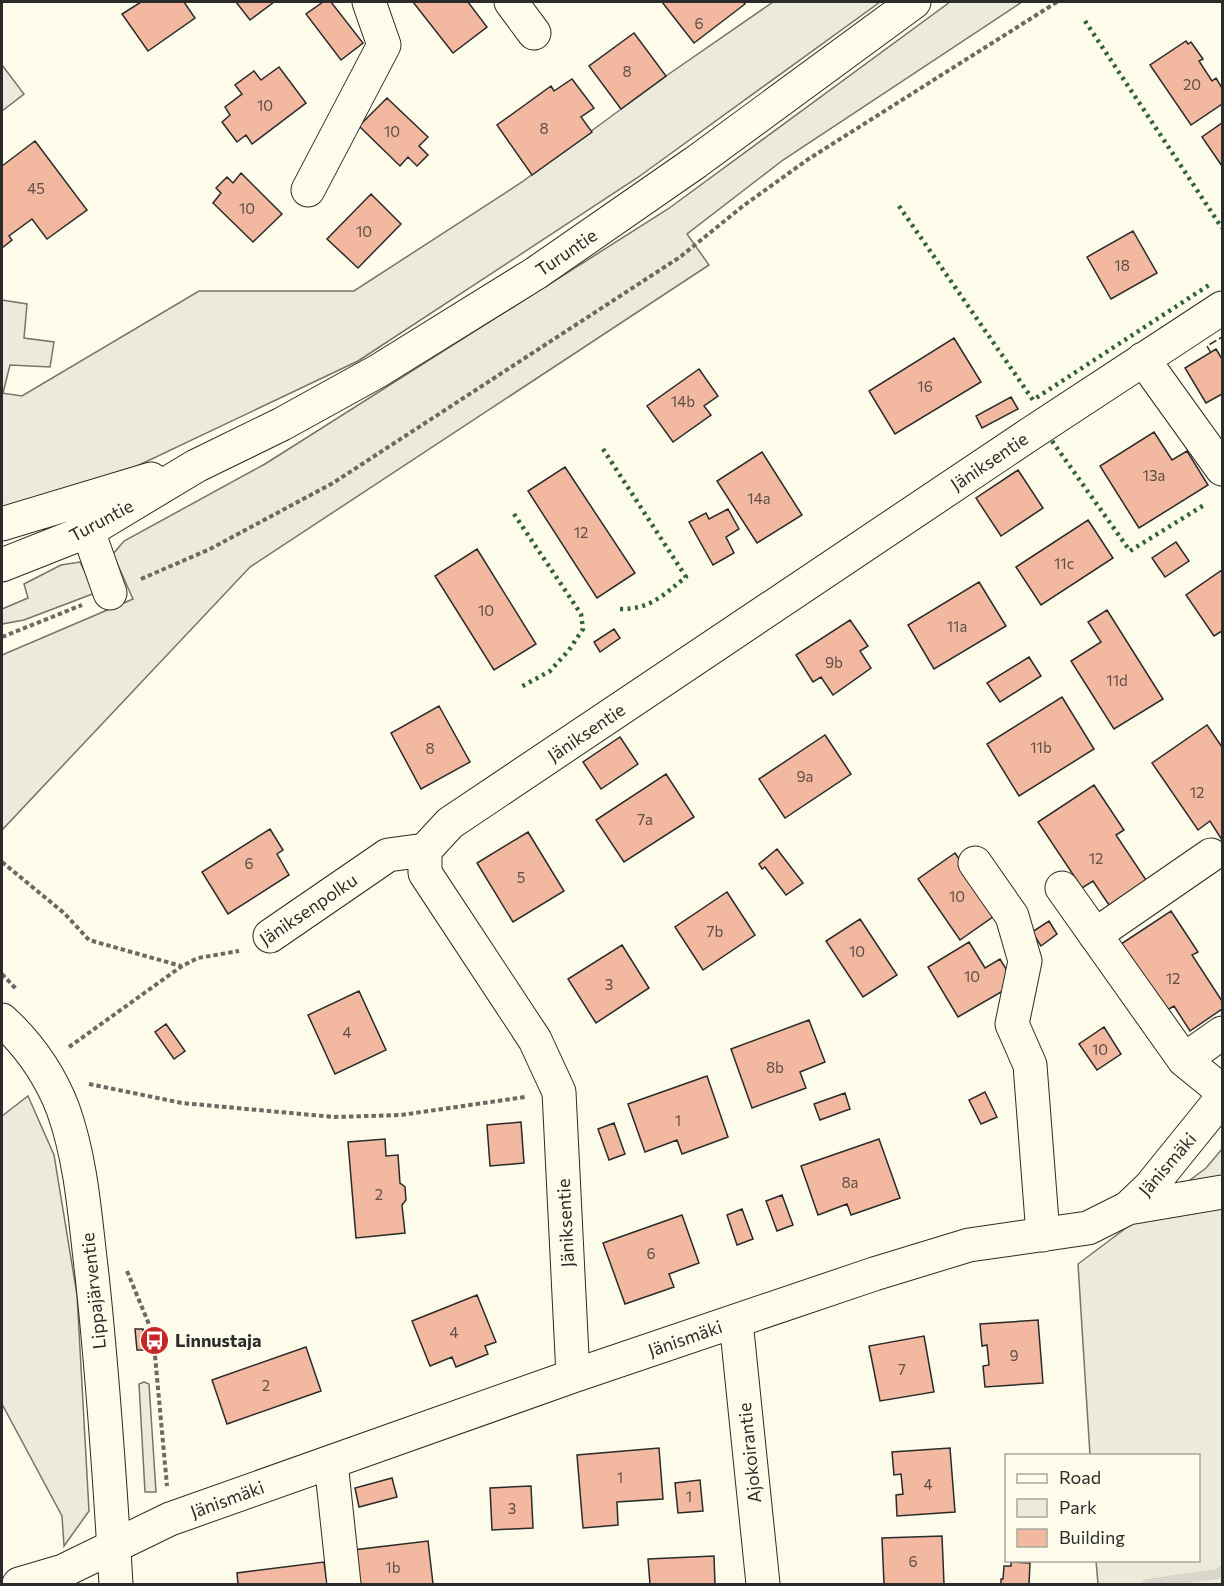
<svg xmlns="http://www.w3.org/2000/svg" width="1224" height="1586" viewBox="0 0 1224 1586" font-family="Commissioner,sans-serif">
<style>
.green{fill:#ecebdb;stroke:#74746e;stroke-width:1.5}
.parking{fill:#eceadb;stroke:#74746e;stroke-width:1.5}
.lines{fill:none;stroke-linecap:round;stroke-linejoin:round}
.stream{stroke:#d8d7c9;stroke-width:10}
.building{fill:#f2b8a0;stroke:#2b2b2b;stroke-width:1.5}
.minor-casing{stroke:#2b2b2b;stroke-width:35}
.major-casing{stroke:#2b2b2b;stroke-width:35}
.path{stroke:#6a6964;stroke-width:4;stroke-dasharray:4.5 3;stroke-linecap:butt}
.minor{stroke:#fdfbea;stroke-width:33}
.major{stroke:#fdfbea;stroke-width:33}
.hedge{stroke:#34623c;stroke-width:4.5;stroke-dasharray:3 4.5;stroke-linecap:butt}
.fence{stroke:#2b2b2b;stroke-width:1.5;stroke-dasharray:8 3;stroke-linecap:butt}
.labels{text-anchor:middle;dominant-baseline:central;stroke-width:4.5;stroke-linejoin:round;paint-order:stroke}
.number-label{font-size:15px;fill:#5d4e48}
.street-label{font-size:18px;fill:#2b2b2b;stroke:#fdfbea}
.poi-label{font-size:18px;font-weight:bold;fill:#2b2b2b;stroke:#fdfbea;text-anchor:start}
</style>
<rect width="100%" height="100%" fill="#fdfbea"/>
<path class="green" d="M773 2H880L637 178 358 361 137 466 2 510V393L22 396 199 291H354L522 182 666 76Z
M950 2H1022L783 160 687 234 709 265 250 567 2 830V655L133 599 113 554 124 541 265 464 668 209Z
M2 65 24 94 2 111Z
M80 562 95 593 24 620 2 624V609L28 598 24 584 61 565Z
M28 1096 54 1155 77 1295 89 1511 64 1546 62 1516 2 1404V1116Z
M1222 1149V1584H1098L1096 1561 1198 1560V1456L1090 1455 1078 1264 1206 1168Z
M144 1382 149 1384 156 1492H145L139 1384Z"/>
<path class="parking" d="M2 300 27 304 24 338 54 342 50 367 10 365 3 393H2Z"/>
<g class="lines">
<path class="stream" d="M1147 1584 1217 1574 1222 1571"/>
</g>
<path class="building" d="M141 2H184L195 18 148 51 122 14Z
M236 2H274L250 20Z
M323 2H331L363 43 341 60 306 14Z
M413 2H468L487 27 453 53Z
M662 2H743L745 4 694 43Z
M634 33 666 76 621 109 589 66Z
M1186 41 1188 44 1191 42 1203 59 1199 61 1212 81 1216 78 1222 88V104L1191 125 1150 65Z
M279 67 306 103 252 144 246 135 237 142 222 122 230 115 225 107 242 94 235 85 254 71 261 80Z
M572 79 594 108 581 117 592 132 532 175 497 125 551 86 554 91Z
M387 98 428 137 419 146 428 155 417 166 408 157 400 166 359 126Z
M1222 123V166L1202 137Z
M35 141 87 210 47 239 32 219 9 236 12 240 2 248V166Z
M241 173 282 214 253 242 213 203 221 193 216 188 227 177 233 183Z
M371 194 401 224 358 268 327 239Z
M1133 231 1157 273 1111 299 1087 257Z
M954 338 981 382 895 434 869 391Z
M1216 349 1222 359V394L1206 403 1185 368Z
M699 369 718 396 704 406 711 415 673 442 647 406Z
M1011 397 1018 409 982 428 976 416Z
M1154 432 1172 460 1187 451 1208 485 1139 528 1100 466Z
M762 452 802 515 757 543 717 481Z
M565 467 635 573 597 598 528 491Z
M1018 470 1043 508 1001 536 976 498Z
M728 509 739 529 726 537 734 553 713 565 689 522 706 513 709 519Z
M1088 520 1113 558 1041 605 1016 567Z
M1176 542 1189 561 1165 577 1152 558Z
M477 549 536 644 494 670 435 576Z
M1222 570V631L1214 636 1186 595Z
M979 582 1006 626 934 669 908 625Z
M1107 610 1163 699 1114 729 1071 661 1101 642 1088 622Z
M850 620 868 646 860 651 871 668 833 695 821 677 813 682 796 655Z
M614 629 620 638 600 652 594 642Z
M1029 657 1041 676 1000 702 987 683Z
M1062 697 1094 749 1019 796 987 744Z
M439 706 470 762 421 789 391 733Z
M1207 725 1222 747V840L1210 821 1198 830 1152 763Z
M825 735 851 774 785 818 759 779Z
M620 737 638 764 601 789 583 762Z
M666 774 694 817 624 862 596 820Z
M1094 785 1124 830 1116 835 1148 883 1111 908 1093 881 1082 888 1038 822Z
M270 829 283 850 277 854 289 875 228 914 202 872Z
M528 832 564 891 513 922 477 863Z
M777 849 803 883 786 895 765 867 762 869 759 864Z
M955 853 997 914 960 940 918 879Z
M727 892 755 935 703 970 675 927Z
M1171 911 1198 952 1192 955 1222 1001V1009L1190 1031 1174 1006 1162 1013 1118 946Z
M860 919 897 975 863 997 826 941Z
M1049 921 1057 934 1041 946 1032 932Z
M969 942 985 968 1000 959 1015 984 958 1017 928 967Z
M622 945 649 988 596 1023 568 979Z
M359 991 386 1050 335 1074 308 1015Z
M809 1020 825 1062 800 1072 806 1088 752 1108 731 1049Z
M166 1024 185 1051 174 1059 155 1032Z
M1104 1027 1121 1054 1097 1070 1079 1044Z
M707 1076 728 1137 682 1154 677 1140 645 1152 628 1104Z
M985 1092 997 1117 981 1124 969 1100Z
M845 1093 850 1109 820 1120 814 1104Z
M521 1122 524 1163 490 1166 487 1125Z
M614 1123 625 1154 609 1160 598 1129Z
M385 1139 386 1156 398 1155 400 1183 405 1187 406 1200 402 1205 405 1233 356 1238 348 1142Z
M879 1139 900 1198 851 1215 847 1204 818 1215 801 1166Z
M782 1195 793 1225 777 1231 766 1201Z
M742 1209 753 1239 737 1245 727 1215Z
M682 1215 699 1263 669 1274 674 1287 625 1304 603 1243Z
M477 1295 496 1342 485 1346 488 1354 456 1367 452 1357 430 1366 412 1321Z
M1038 1320 1043 1383 985 1387 983 1366 989 1365 987 1345 982 1346 980 1324Z
M135 1329H143L145 1350H137Z
M924 1336 934 1392 880 1401 869 1346Z
M306 1347 321 1391 227 1424 212 1380Z
M659 1448 663 1499 617 1502 618 1525 583 1528 577 1455Z
M950 1448 955 1512 897 1516 896 1495 903 1494 901 1474 894 1475 892 1452Z
M392 1478 397 1497 359 1507 355 1488Z
M700 1480 703 1511 678 1513 675 1483Z
M531 1486 533 1528 492 1530 490 1488Z
M942 1536 944 1584H884L882 1538Z
M428 1541 433 1584H357L353 1550Z
M714 1556 715 1584H650L648 1559Z
M324 1562 327 1584H238L237 1573Z
M1011 1562 1030 1563 1029 1584H1001V1579H1003L1004 1566H1011Z"/>
<g class="lines">
<defs>
<path id="minor" d="M511 2 534 33
M308 190 384 45 369 2
M1143 359 1222 469
M81 504 88 531 110 593
M975 863 1012 916 1025 961 1012 1024 1030 1065 1043 1235
M1062 888 1184 1060 1222 1091
M1095 935 1211 855
M270 936 388 855 425 850
M1184 1060 1222 1033
M1128 1208 1222 1192
M736 1321 763 1584
M573 1376 559 1092 535 1040 425 873V850L450 823 1030 434 1222 308
M331 1462 344 1584
M19 1584 63 1571 170 1519 573 1376 874 1274 969 1245 1088 1228 1128 1208 1150 1187 1222 1098"/>
<path id="major" d="M2 524 151 479
M2 565 88 531 196 466 282 424 378 371 536 273 696 162 914 2
M2 1020C28 1044 50 1075 63 1109 82 1162 85 1219 92 1275 103 1378 110 1481 116 1584"/>
</defs>
<use href="#minor" class="minor-casing"/>
<use href="#major" class="major-casing"/>
<path class="path" d="M141 579 210 549 333 483 680 257 743 206 807 160 1057 2
M2 637 82 605
M2 862 64 913 89 940 181 966
M2 974 17 990
M69 1047 182 966 198 958 239 951
M89 1084 182 1103 334 1117 401 1115 525 1097
M127 1271 153 1334 167 1486"/>
<use href="#minor" class="minor"/>
<use href="#major" class="major"/>
<path class="hedge" d="M1085 21 1222 228
M899 206 1033 400 1209 285
M1052 441 1130 551 1204 505
M603 449 686 577C663 595 650 610 619 609
M514 514 581 614 583 629 569 650 550 671 519 688"/>
<path class="fence" d="M1211 353 1207 346 1222 337"/>
</g>
<defs>
<symbol id="bus-disc" viewBox="-11 -11 22 22"><circle r="9.5" fill="#c62828" stroke="#fdfbea"/><path d="M-5-6H5V4H4V6H2V4H-2V6H-4V4H-5ZM-3.5-4V0h7V-4ZM-3.5 1.2v1.5H-2V1.2ZM2 1.2v1.5H3.5V1.2Z" fill="#fff"/></symbol>
</defs>
<g fill-rule="evenodd">
<use href="#bus-disc" x="138" y="1324" width="33" height="33"/>
</g>
<g class="labels">
<g class="number-label">
<text x="699" y="23">6</text>
<text x="627" y="71">8</text>
<text x="1192" y="84">20</text>
<text x="265" y="105">10</text>
<text x="544" y="128">8</text>
<text x="392" y="131">10</text>
<text x="36" y="188">45</text>
<text x="247" y="208">10</text>
<text x="364" y="231">10</text>
<text x="1122" y="265">18</text>
<text x="925" y="386">16</text>
<text x="683" y="401">14b</text>
<text x="1154" y="475">13a</text>
<text x="759" y="498">14a</text>
<text x="581" y="532">12</text>
<text x="1064" y="563">11c</text>
<text x="486" y="610">10</text>
<text x="957" y="626">11a</text>
<text x="834" y="662">9b</text>
<text x="1117" y="680">11d</text>
<text x="1041" y="747">11b</text>
<text x="430" y="748">8</text>
<text x="805" y="776">9a</text>
<text x="1197" y="792">12</text>
<text x="645" y="819">7a</text>
<text x="1096" y="858">12</text>
<text x="249" y="863">6</text>
<text x="521" y="877">5</text>
<text x="957" y="896">10</text>
<text x="715" y="931">7b</text>
<text x="857" y="951">10</text>
<text x="972" y="976">10</text>
<text x="1173" y="978">12</text>
<text x="609" y="984">3</text>
<text x="347" y="1032">4</text>
<text x="1100" y="1049">10</text>
<text x="775" y="1067">8b</text>
<text x="678" y="1120">1</text>
<text x="850" y="1182">8a</text>
<text x="379" y="1194">2</text>
<text x="651" y="1253">6</text>
<text x="454" y="1332">4</text>
<text x="1014" y="1355">9</text>
<text x="902" y="1369">7</text>
<text x="266" y="1385">2</text>
<text x="620" y="1477">1</text>
<text x="928" y="1484">4</text>
<text x="689" y="1496">1</text>
<text x="512" y="1508">3</text>
<text x="913" y="1561">6</text>
<text x="393" y="1567">1b</text>
</g>
<g class="street-label">
<text transform="translate(566 252) rotate(-34)">Turuntie</text>
<text transform="translate(989 461) rotate(-34)">Jäniksentie</text>
<text transform="translate(101 520) rotate(-28)">Turuntie</text>
<text transform="translate(586 732) rotate(-34)">Jäniksentie</text>
<text transform="translate(308 909) rotate(-34)">Jäniksenpolku</text>
<text transform="translate(1167 1164) rotate(-49)">Jänismäki</text>
<text transform="translate(565 1223) rotate(-93)">Jäniksentie</text>
<text transform="translate(93 1291) rotate(-96)">Lippajärventie</text>
<text transform="translate(685 1338) rotate(-19)">Jänismäki</text>
<text transform="translate(749 1453) rotate(-96)">Ajokoirantie</text>
<text transform="translate(227 1499) rotate(-20)">Jänismäki</text>
</g>
<g class="poi-label">
<text x="175" y="1340">Linnustaja</text>
</g>
</g>
<rect width="1224" height="1586" fill="none" stroke="#2b2b2b" stroke-width="6"/>
<rect x="1005" y="1454" width="195" height="108" fill="#fdfbea" stroke="#a9a89e" stroke-width="1.5"/>
<rect x="1017" y="1474" width="30" height="9" fill="#fdfbea" stroke="#a9a89e" stroke-width="1.5"/>
<text x="1059" y="1484" font-size="18" fill="#2b2b2b">Road</text>
<rect x="1017" y="1499" width="30" height="18" fill="#ecebdb" stroke="#a9a89e" stroke-width="1.5"/>
<text x="1059" y="1514" font-size="18" fill="#2b2b2b">Park</text>
<rect x="1017" y="1529" width="30" height="18" fill="#f2b8a0" stroke="#a9a89e" stroke-width="1.5"/>
<text x="1059" y="1544" font-size="18" fill="#2b2b2b">Building</text>
</svg>
